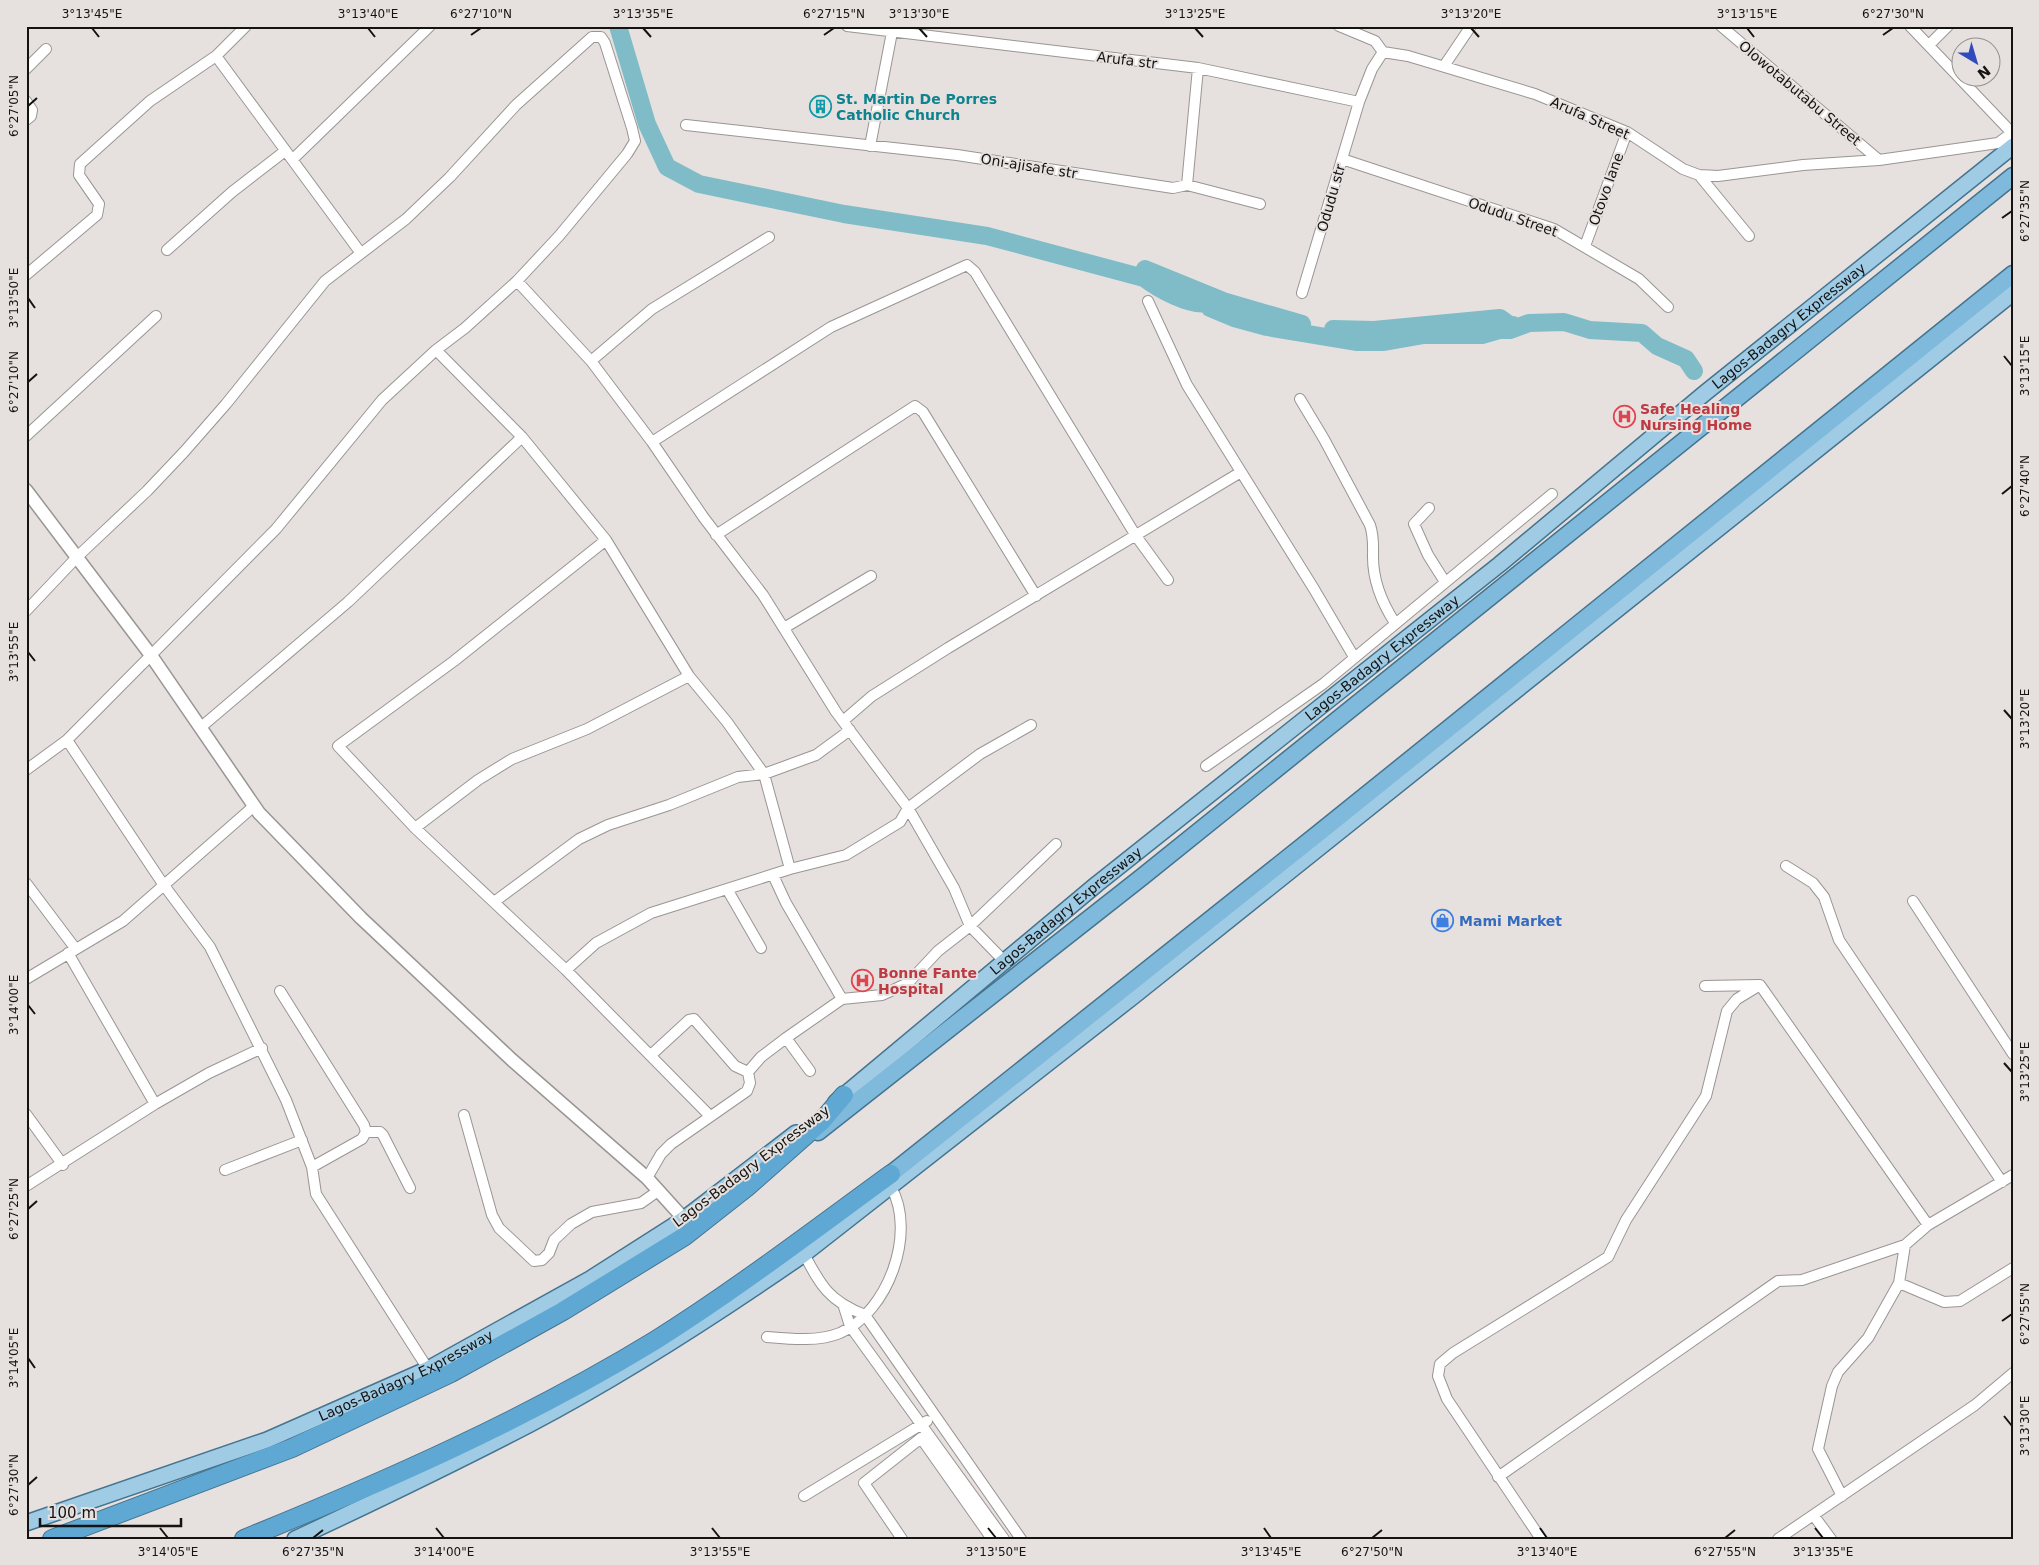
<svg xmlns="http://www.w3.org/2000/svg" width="2039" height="1565" viewBox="0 0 2039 1565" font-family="'DejaVu Sans',sans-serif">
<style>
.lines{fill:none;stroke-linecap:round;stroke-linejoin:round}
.river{stroke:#7fbcc7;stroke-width:18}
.minor-casing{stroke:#999593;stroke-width:12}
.tertiary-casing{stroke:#999593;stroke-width:15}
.primary-casing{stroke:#45748f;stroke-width:18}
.trunk-casing{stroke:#45748f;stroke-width:19}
.motorway-casing{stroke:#45748f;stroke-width:20}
.minor{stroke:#fff;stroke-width:10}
.tertiary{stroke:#fff;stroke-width:12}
.primary{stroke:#9fcbe5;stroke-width:15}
.trunk{stroke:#7fbadc;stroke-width:16}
.motorway{stroke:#5fa8d3;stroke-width:18}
.ticks{fill:none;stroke:#141312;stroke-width:2}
.labels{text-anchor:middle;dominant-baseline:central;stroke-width:4;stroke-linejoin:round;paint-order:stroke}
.street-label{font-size:14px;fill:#141312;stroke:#e6e1df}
.culture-label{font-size:14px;font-weight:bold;fill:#0d838f;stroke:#e6e1df;text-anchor:start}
.health-label{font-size:14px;font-weight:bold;fill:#be3a42;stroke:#e6e1df;text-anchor:start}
.shop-label{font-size:14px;font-weight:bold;fill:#366cbe;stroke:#e6e1df;text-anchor:start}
.neatline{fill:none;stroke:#141312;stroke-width:2}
.ticks-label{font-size:12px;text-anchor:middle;fill:#141312}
</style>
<rect width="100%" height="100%" fill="#e6e1df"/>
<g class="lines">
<path class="river" d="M618 26 647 124 667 167 699 184 844 214 987 236 1144 278C1158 289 1191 307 1207 303L1210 308 1234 318 1267 327 1356 342H1384L1424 335H1482L1499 330H1510L1529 323 1564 322 1590 330 1642 333 1657 346 1686 359 1694 371
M1145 269 1226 302 1302 324
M1333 329 1374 330 1500 318 1511 326 1513 325"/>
<defs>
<path id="minor" d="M847 26 1198 68 1359 102
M1339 26 1375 41 1383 52
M1721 26 1879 160
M1910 26 2013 134
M1929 45 1948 26
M216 56 360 252
M1444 66 1471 26
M26 69 46 49
M26 101 32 110 31 116 26 120
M686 125 957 155 1173 188 1187 185 1260 204
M870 146 893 27
M293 159 430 26
M1342 159 1554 229 1639 279 1668 307
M1699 175 1749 236
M1187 185 1198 68
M1585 246 1627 132
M167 250 232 192 285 151
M26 275 97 215 99 204 79 175 80 164 150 101 216 56 246 26
M517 281 591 361 652 442 704 518 763 595 836 712 908 808 954 888 970 926 1004 961
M1302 293 1359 102 1372 69 1383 52 1408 56 1535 94 1627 132 1683 169 1699 175 1718 176 1803 165 1879 160 1998 143 2013 132
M1148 301 1187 385 1314 589 1354 657
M436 350 522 437 606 540 689 676 727 722 764 774 790 869
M591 361 652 309 769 237
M1300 399 1324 439 1370 525C1374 537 1373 545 1373 557 1373 581 1382 603 1395 623
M26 436 156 316
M652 442 831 327 967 265 975 272 1136 536 1168 580
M1429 508 1414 524 1428 555 1445 582
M716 535 915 406 923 412 1036 596
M606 540 454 661 338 746 415 828 566 970 710 1116
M26 611 77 557 147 491 184 452 226 404 325 281 406 219 450 177 516 105 592 37H601L605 43 632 128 635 141 627 154 559 236 517 281 465 328 436 350 382 400 276 529 67 740 26 770
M784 628 871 576
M843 721 872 696 948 648 1241 472
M200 728 348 602 522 437
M67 740 163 884 210 947 286 1100 312 1167 316 1194 428 1369
M1206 766 1323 684 1552 494
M415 828 478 780 512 759 587 729 689 676
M1786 866 1813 883 1824 897 1839 940 2002 1182
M773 875 786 903 842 999
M26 883 75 948
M727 889 761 948
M1913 901 2013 1054
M494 902 579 839 608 825 669 805 738 777 764 774 816 755 850 730
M68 953 155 1104
M566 970 596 943 651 913 790 869 846 855 900 822 908 808 980 754 1031 725
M26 979 123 921 254 806
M1705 986 1760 985 1928 1225
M280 991 364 1125 366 1132 362 1139 312 1167
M786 1038 810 1071
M651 1055 689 1020 694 1019 735 1066 748 1072
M26 1114 63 1165
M464 1115 492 1215 499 1228 534 1261 542 1260 549 1253 554 1240 571 1224 592 1212 641 1203 658 1191
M366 1132H380L383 1135 410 1188
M225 1170 302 1140
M647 1178 661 1154 671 1144 747 1091 750 1083 748 1072 761 1057 786 1038 842 999 882 995 908 983 938 951 970 926 1056 844
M26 1186 155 1104 209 1073 262 1048
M804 1254C821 1286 829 1301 865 1315L1021 1539
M1899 1283 1944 1302 1960 1301 2013 1268
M844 1307 850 1326 1004 1539
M767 1337C790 1339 818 1342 840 1333 888 1312 917 1233 891 1187
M1498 1477 1778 1281 1802 1280 1905 1245
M804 1496 927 1421
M1842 1496 1818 1449 1832 1386 1838 1372 1868 1338 1899 1283 1905 1245 1928 1225 2013 1175
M1814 1516 1831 1539
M902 1539 864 1483 921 1438 992 1539
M1541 1539 1447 1399 1438 1376 1440 1364 1453 1353 1608 1257 1626 1220 1706 1096 1727 1011 1737 999 1760 985
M1778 1539 1975 1405 2013 1373"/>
<path id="tertiary" d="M26 490 150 654 259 813 361 918 512 1060 647 1178 684 1219"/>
<g id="primary">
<path id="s1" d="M836 1102 1097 884 1500 564 1705 393 2013 146"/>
<path id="s2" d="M26 1523 267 1440 428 1369 590 1279 684 1219 796 1133"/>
<path d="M295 1539C374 1502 453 1464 530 1424 625 1374 716 1315 804 1254L1135 995 2013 293"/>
</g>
<path id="trunk" d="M818 1132 1142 877 2013 176
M891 1174 1319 833 2013 274"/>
<path id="motorway" d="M52 1539 292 1448 451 1373 563 1311 685 1236 746 1188 822 1121 844 1095
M244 1539C384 1482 527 1419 656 1340 737 1289 814 1230 891 1174"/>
</defs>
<use href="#minor" class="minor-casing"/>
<use href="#tertiary" class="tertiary-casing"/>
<use href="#primary" class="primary-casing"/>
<use href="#trunk" class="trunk-casing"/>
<use href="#motorway" class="motorway-casing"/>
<use href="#minor" class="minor"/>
<use href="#tertiary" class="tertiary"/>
<use href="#primary" class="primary"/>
<use href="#trunk" class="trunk"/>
<use href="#motorway" class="motorway"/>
</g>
<path class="ticks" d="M92 28 99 37M368 28 375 37M643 28 651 37M919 28 927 37M1195 28 1203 37M1471 28 1479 37M1747 28 1754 37M471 35 481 28M824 35 834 28M1883 35 1893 28M28 106 37 98M2002 218 2012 211M28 298 35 308M2004 356 2012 366M28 382 37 374M2002 494 2012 486M28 652 35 661M2004 710 2012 719M28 1005 35 1014M2004 1063 2012 1072M28 1209 37 1201M2002 1321 2012 1314M28 1358 35 1368M2004 1416 2012 1426M28 1485 37 1477M160 1528 168 1538M436 1528 444 1538M712 1528 720 1538M988 1528 996 1538M1264 1528 1271 1538M1540 1528 1547 1538M1815 1528 1823 1538M313 1538 323 1530M1372 1538 1382 1530M1725 1538 1735 1530"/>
<defs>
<symbol id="building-ring" viewBox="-11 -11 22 22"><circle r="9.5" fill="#e6e1df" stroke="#0f9aa8" stroke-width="1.5"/><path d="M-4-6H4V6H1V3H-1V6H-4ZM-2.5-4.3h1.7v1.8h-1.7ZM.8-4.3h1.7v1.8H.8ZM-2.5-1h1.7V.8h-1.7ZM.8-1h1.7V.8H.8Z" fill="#0f9aa8"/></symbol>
<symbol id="hospital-ring" viewBox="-11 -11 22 22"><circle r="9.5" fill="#e6e1df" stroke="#e0444e" stroke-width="1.5"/><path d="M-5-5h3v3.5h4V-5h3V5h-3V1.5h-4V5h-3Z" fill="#e0444e"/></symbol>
<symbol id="shop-ring" viewBox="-11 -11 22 22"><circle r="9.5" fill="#e6e1df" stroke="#3f7fe0" stroke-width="1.5"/><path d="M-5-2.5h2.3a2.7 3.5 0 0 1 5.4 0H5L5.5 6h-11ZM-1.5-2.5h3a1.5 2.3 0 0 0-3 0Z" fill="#3f7fe0"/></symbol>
</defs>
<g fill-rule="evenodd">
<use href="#building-ring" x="808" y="94" width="25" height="25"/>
<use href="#hospital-ring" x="1612" y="404" width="25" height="25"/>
<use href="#shop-ring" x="1430" y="908" width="25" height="25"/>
<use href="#hospital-ring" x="850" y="968" width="25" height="25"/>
</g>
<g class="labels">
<g class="street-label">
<text transform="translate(1127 60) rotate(7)">Arufa str</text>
<text transform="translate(1800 93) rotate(40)">Olowotabutabu Street</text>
<text transform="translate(1590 118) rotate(24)">Arufa Street</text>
<text transform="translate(1029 166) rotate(9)">Oni-ajisafe str</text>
<text transform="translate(1606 189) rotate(-70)">Otovo lane</text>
<text transform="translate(1331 198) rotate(-74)">Odudu str</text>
<text transform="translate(1513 217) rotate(19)">Odudu Street</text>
<text stroke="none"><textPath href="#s1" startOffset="1229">Lagos-Badagry Expressway</textPath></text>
<text stroke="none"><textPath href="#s1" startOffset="704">Lagos-Badagry Expressway</textPath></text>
<text stroke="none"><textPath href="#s1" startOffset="299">Lagos-Badagry Expressway</textPath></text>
<text transform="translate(751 1166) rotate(-37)">Lagos-Badagry Expressway</text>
<text stroke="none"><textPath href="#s2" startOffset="408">Lagos-Badagry Expressway</textPath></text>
</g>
<g class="culture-label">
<text x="836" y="99">St. Martin De Porres<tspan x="836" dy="16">Catholic Church</tspan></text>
</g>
<g class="health-label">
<text x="1640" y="409">Safe Healing<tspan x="1640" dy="16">Nursing Home</tspan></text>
<text x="878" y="973">Bonne Fante<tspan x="878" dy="16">Hospital</tspan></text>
</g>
<g class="shop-label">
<text x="1459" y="921">Mami Market</text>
</g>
</g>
<rect width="2039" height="1565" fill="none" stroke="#e6e1df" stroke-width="55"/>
<g transform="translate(1976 62) rotate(142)"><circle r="24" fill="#e6e1df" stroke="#928f8d"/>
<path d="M0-4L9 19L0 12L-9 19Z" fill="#304bbc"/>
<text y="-8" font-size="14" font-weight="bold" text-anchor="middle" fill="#141312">N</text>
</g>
<path d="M40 1518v8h141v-8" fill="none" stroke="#141312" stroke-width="2.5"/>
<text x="48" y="1518" font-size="15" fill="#141312" stroke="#e6e1df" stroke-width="4" paint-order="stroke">100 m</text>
<rect x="28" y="28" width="1984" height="1510" class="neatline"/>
<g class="ticks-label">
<text x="92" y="18">3°13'45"E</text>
<text x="368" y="18">3°13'40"E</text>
<text x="481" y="18">6°27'10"N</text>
<text x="643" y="18">3°13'35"E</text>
<text x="834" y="18">6°27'15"N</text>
<text x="919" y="18">3°13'30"E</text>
<text x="1195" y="18">3°13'25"E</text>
<text x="1471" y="18">3°13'20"E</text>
<text x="1747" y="18">3°13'15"E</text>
<text x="1893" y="18">6°27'30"N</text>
<text transform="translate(14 106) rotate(-90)" y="4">6°27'05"N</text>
<text transform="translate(2025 211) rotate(-90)" y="4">6°27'35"N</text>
<text transform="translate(14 298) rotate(-90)" y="4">3°13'50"E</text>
<text transform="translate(2025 366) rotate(-90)" y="4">3°13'15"E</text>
<text transform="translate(14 382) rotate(-90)" y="4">6°27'10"N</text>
<text transform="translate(2025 486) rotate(-90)" y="4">6°27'40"N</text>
<text transform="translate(14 652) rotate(-90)" y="4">3°13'55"E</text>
<text transform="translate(2025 719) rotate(-90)" y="4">3°13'20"E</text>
<text transform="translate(14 1005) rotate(-90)" y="4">3°14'00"E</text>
<text transform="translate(2025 1072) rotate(-90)" y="4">3°13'25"E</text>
<text transform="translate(14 1209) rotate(-90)" y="4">6°27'25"N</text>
<text transform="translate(2025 1314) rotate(-90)" y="4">6°27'55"N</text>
<text transform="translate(14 1358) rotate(-90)" y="4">3°14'05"E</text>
<text transform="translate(2025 1426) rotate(-90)" y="4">3°13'30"E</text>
<text transform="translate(14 1485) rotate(-90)" y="4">6°27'30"N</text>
<text x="168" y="1556">3°14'05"E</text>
<text x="313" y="1556">6°27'35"N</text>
<text x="444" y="1556">3°14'00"E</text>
<text x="720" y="1556">3°13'55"E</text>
<text x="996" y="1556">3°13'50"E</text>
<text x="1271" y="1556">3°13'45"E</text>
<text x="1372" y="1556">6°27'50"N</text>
<text x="1547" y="1556">3°13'40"E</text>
<text x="1725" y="1556">6°27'55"N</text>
<text x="1823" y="1556">3°13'35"E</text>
</g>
</svg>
